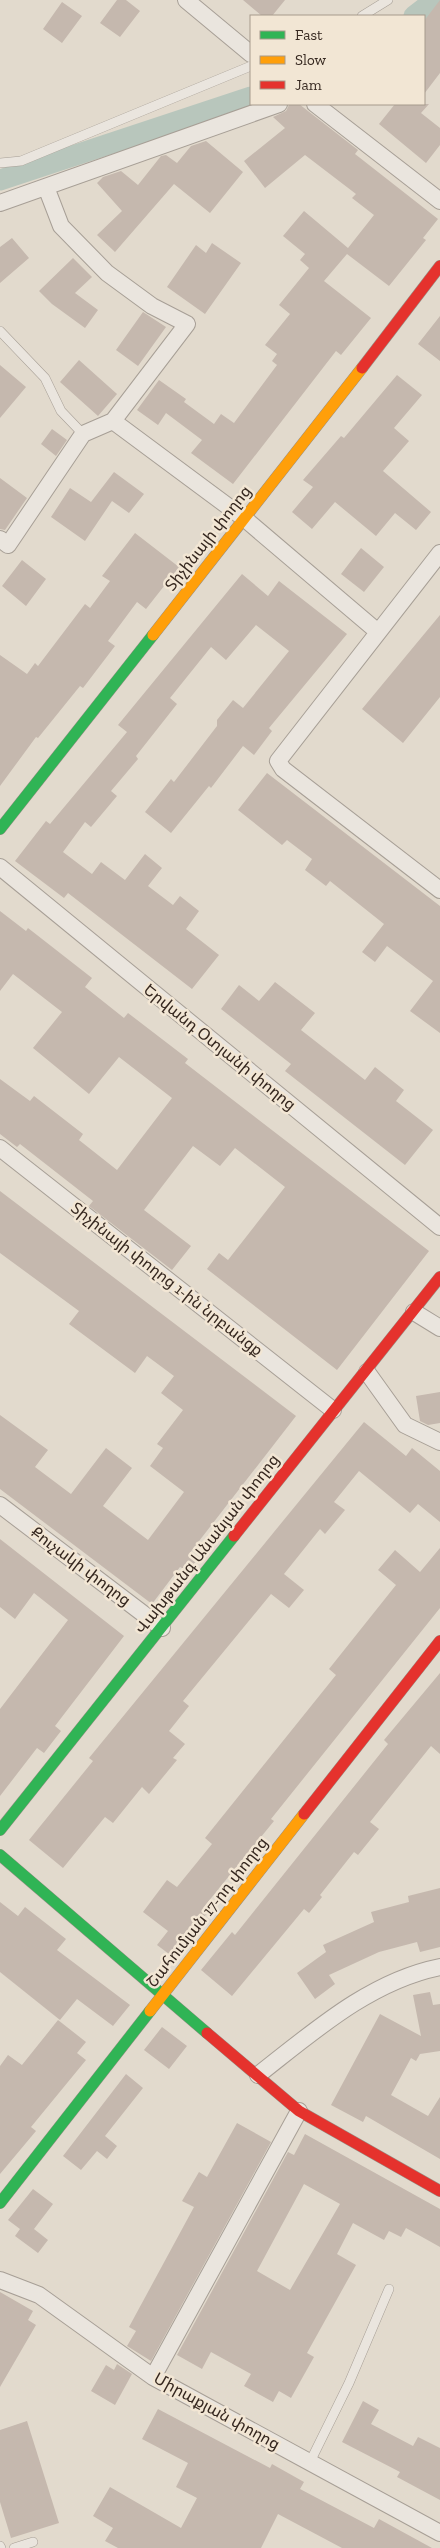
<svg xmlns="http://www.w3.org/2000/svg" width="440" height="2548" viewBox="0 0 440 2548" font-family="'Zilla Slab','Noto Sans Armenian',serif">
<style>
.lines{fill:none;stroke-linecap:round;stroke-linejoin:round}
.canal{stroke:#b8c6bc;stroke-width:21}
.building{fill:#c5b8ae;fill-rule:evenodd}
.lane-casing{stroke:#a79f96;stroke-width:10}
.street-casing{stroke:#a79f96;stroke-width:18}
.fast-casing{stroke:#978f86;stroke-width:12}
.slow-casing{stroke:#978f86;stroke-width:12}
.jam-casing{stroke:#978f86;stroke-width:12}
.lane{stroke:#eae5de;stroke-width:9}
.street{stroke:#eae5de;stroke-width:16}
.fast{stroke:#30b455;stroke-width:11}
.slow{stroke:#ff9f0a;stroke-width:11}
.jam{stroke:#e5322d;stroke-width:11}
.labels{text-anchor:middle;dominant-baseline:central;stroke-width:5;stroke-linejoin:round;paint-order:stroke}
.street-label{font-size:16px;fill:#35271f;stroke:#f2e6d4}
</style>
<rect width="100%" height="100%" fill="#e2dacd"/>
<g class="lines">
<path class="canal" d="M414 16 435 0
M0 180 251 97"/>
</g>
<path class="building" d="M117 0H126L140 11 120 37 100 23Z
M243 0H285L272 16H262Z
M440 0V73L424 94V21Z
M62 2 82 16 62 43 43 29Z
M299 104 358 150 355 154 438 219 423 238 426 240 389 286 347 254 324 281 371 318 341 355 336 351 233 484 191 453 202 440 166 413 158 425 137 410 159 380 186 399 184 402 214 424 221 414 234 423 277 365 272 361 277 354 265 345 290 314 279 305 309 268 300 260 305 254 283 236 304 211 348 248 374 215 352 198 356 194 305 155 265 188 244 161 285 128 273 117 286 111 289 105Z
M395 104H429L421 113 440 128V145L426 163 379 124Z
M206 141 243 172 210 213 174 184 115 252 97 235 122 211 97 183 103 177 121 171 138 185 161 156 166 155 177 163 191 146Z
M12 238 29 258 0 283V247Z
M212 243 241 263 205 314 167 287 196 245 206 253Z
M73 258 92 277 75 293 98 310 85 328 52 304 39 291Z
M143 312 166 327 138 366 116 350Z
M440 316V361L418 344Z
M79 360 117 394 98 416 60 382Z
M0 365 26 387 0 418Z
M397 375 422 395 394 428 409 441 383 471 431 512 416 530 395 513 376 536 335 502 312 529 292 512 313 487 303 480 341 436 344 438Z
M52 429 67 440 56 456 41 444Z
M114 472 144 494 129 513 112 501 85 541 51 517 70 488 91 502Z
M0 478 27 498 5 530 0 529Z
M135 533 179 567 146 609 137 602 108 641 115 646 83 688 80 686 38 738 36 737 0 786V655L27 674 35 663 38 666 85 604 90 608 110 581 102 576Z
M361 548 384 567 364 592 341 574Z
M22 560 46 579 26 606 2 586Z
M242 574 268 596 279 581 347 634 269 728 272 731 254 755 243 746 211 788 209 786 171 833 145 812 171 779 174 782 217 726V720L233 700 243 708 289 651 256 625 226 660 211 647 170 698 177 704 136 756 138 759 111 791 117 796 91 827 85 822 63 852 92 874 101 862 125 880 145 854 162 868 148 886 173 905 180 896 199 911 186 929 219 955 192 989 68 893 64 898 15 861 46 821 50 824 127 732 118 725Z
M440 615V697L403 743 362 709Z
M267 773 440 906V1033L410 1011 433 981 387 946 375 962 362 952 384 924 330 881 326 886 305 870 312 859 287 840 282 845 238 810Z
M0 911 26 931 28 928 92 978 85 987 124 1018 128 1013 188 1059 185 1063 429 1251 337 1370 207 1269 219 1253 228 1260 285 1187 235 1148 220 1166 193 1146 144 1210 191 1246 172 1270 89 1206 93 1201 20 1144 17 1147 0 1134V1079L30 1101 34 1096 83 1134 79 1140 117 1170 172 1098 119 1057 89 1094 33 1048 62 1012 13 974 0 991Z
M275 982 315 1013 301 1030 365 1080 375 1067 404 1090 396 1101 433 1130 405 1165 285 1071 291 1064 221 1009 239 985 259 1001Z
M0 1191 296 1416 189 1554 197 1560 188 1571 180 1567 152 1604 0 1489V1415L48 1450 35 1467 71 1494 106 1448 132 1468 103 1506 148 1540 184 1492 150 1466 163 1448 157 1444 183 1410 161 1393 174 1376 147 1356 135 1373 69 1324 79 1311 0 1253Z
M440 1392V1423L428 1425 420 1421 416 1396Z
M364 1422 406 1456 412 1448 440 1471V1522L418 1504 410 1513 359 1471 334 1502 345 1510 325 1534 320 1529 284 1574 304 1590 289 1608 271 1594 183 1701 189 1706 169 1731 185 1744 173 1758 177 1760 149 1794 142 1787 113 1823 105 1817 63 1868 29 1840 93 1761 89 1758Z
M0 1539 124 1636 55 1726 61 1731 54 1740 44 1753 37 1748 0 1796V1709L68 1620 34 1593 15 1619 0 1607Z
M440 1548V1608L271 1819 274 1821 203 1908 208 1912 173 1957 157 1945 168 1931 143 1912 167 1880 177 1887 212 1844 205 1838 336 1675 329 1669 396 1585 378 1570 395 1550 420 1572Z
M440 1673V1754L431 1746 370 1822 379 1829 358 1855 354 1852 320 1895 322 1897 309 1913 304 1909 232 1996 201 1970 232 1932 235 1935 388 1744 384 1740Z
M440 1888V1947L420 1952 417 1942 379 1952 329 1975 335 1984 315 1999 297 1973 326 1952 323 1945 374 1922 371 1912 409 1902 408 1896Z
M0 1902 18 1916 25 1907 66 1939 57 1950 130 2005 113 2026 77 1999 60 2020 0 1972Z
M430 1992 433 2005 440 2004V2051L420 2054 416 2061 411 2058 391 2095 428 2116 440 2097V2159L366 2116 363 2122 331 2105 380 2014 421 2036 413 1995Z
M58 2020 86 2042 77 2053 86 2060 31 2127 36 2131 0 2174V2066L8 2055 22 2065Z
M162 2027 187 2046 169 2069 144 2050Z
M126 2074 143 2088 105 2136 117 2146 107 2159 97 2151 81 2170 63 2156Z
M237 2123 271 2142 151 2361 127 2346 136 2331 129 2327 194 2207 182 2201 199 2172 207 2177Z
M305 2134 440 2209V2247L406 2228 401 2237 389 2231 384 2240 353 2223 337 2254 356 2265 307 2353 314 2357 291 2398 279 2391 273 2402 244 2386 251 2374 211 2352 202 2369 177 2355 288 2152 294 2155ZM304 2184 340 2204 290 2290 257 2271Z
M33 2189 53 2204 34 2229 48 2240 38 2253 15 2236 20 2229 8 2220Z
M0 2292 33 2311 28 2320 36 2325 0 2387Z
M117 2364 132 2374 115 2405 91 2391 106 2365 114 2370Z
M363 2401 379 2410 371 2424 413 2446 418 2437 440 2448V2500L397 2477 400 2472 342 2442Z
M158 2409 270 2468 272 2464 304 2482 300 2489 374 2528 379 2519 432 2548H342L278 2514 261 2548H118L105 2541 113 2528 93 2516 110 2487 181 2528 197 2498 176 2487 188 2463 142 2439Z
M27 2421 59 2523 11 2538 0 2502V2430Z"/>
<g class="lines">
<defs>
<path id="lane" d="M362 16 388 0
M0 163 21 161 251 66
M0 331 45 378 61 411 83 434
M310 2462 349 2383 389 2289
M0 2546 1 2548
M14 2548 33 2542"/>
<path id="street" d="M186 0 251 54
M315 104 440 201
M0 203 279 104
M113 421 245 519 378 632
M0 539 8 545 83 434 113 421 187 324 152 306 107 273 61 226 46 187
M440 553 278 761 283 769 440 890
M0 867 440 1227
M0 1148 333 1410
M414 1312 440 1328
M367 1372 405 1425 440 1442
M0 1505 162 1628
M258 2075C313 2032 370 1981 440 1967
M0 2280 39 2295 153 2377 440 2533
M153 2377 299 2111"/>
<path id="fast" d="M0 829 153 635
M0 1830 234 1536
M0 1855 207 2033
M0 2203 150 2011"/>
<path id="slow" d="M153 635 362 368
M150 2011 304 1814"/>
<path id="jam" d="M362 368 440 266
M234 1536 440 1277
M304 1814 440 1641
M207 2033 299 2111 440 2191"/>
</defs>
<use href="#lane" class="lane-casing"/>
<use href="#street" class="street-casing"/>
<use href="#fast" class="fast-casing"/>
<use href="#slow" class="slow-casing"/>
<use href="#jam" class="jam-casing"/>
<use href="#lane" class="lane"/>
<use href="#street" class="street"/>
<use href="#fast" class="fast"/>
<use href="#slow" class="slow"/>
<use href="#jam" class="jam"/>
</g>
<g class="labels">
<g class="street-label">
<text transform="translate(208 538) rotate(-52)">Տիչինայի փողոց</text>
<text transform="translate(220 1047) rotate(39)">Երվանդ Օտյանի փողոց</text>
<text transform="translate(167 1279) rotate(38)">Տիչինայի փողոց 1-ին նրբանցք</text>
<text transform="translate(207 1544) rotate(-52)">Վախթանգ Անանյան փողոց</text>
<text transform="translate(81 1566) rotate(37)">Քուչակի փողոց</text>
<text transform="translate(207 1912) rotate(-52)">Շահումյան 17-րդ փողոց</text>
<text transform="translate(217 2411) rotate(29)">Միրաքյան փողոց</text>
</g>
</g>
<rect x="250" y="15" width="175" height="90" fill="#f2e6d4" stroke="#a69a8c"/>
<rect x="260" y="31" width="25" height="8" fill="#30b455" stroke="#a69a8c"/>
<text x="295" y="40" font-size="15" fill="#35271f">Fast</text>
<rect x="260" y="56" width="25" height="8" fill="#ff9f0a" stroke="#a69a8c"/>
<text x="295" y="65" font-size="15" fill="#35271f">Slow</text>
<rect x="260" y="81" width="25" height="8" fill="#e5322d" stroke="#a69a8c"/>
<text x="295" y="90" font-size="15" fill="#35271f">Jam</text>
</svg>
